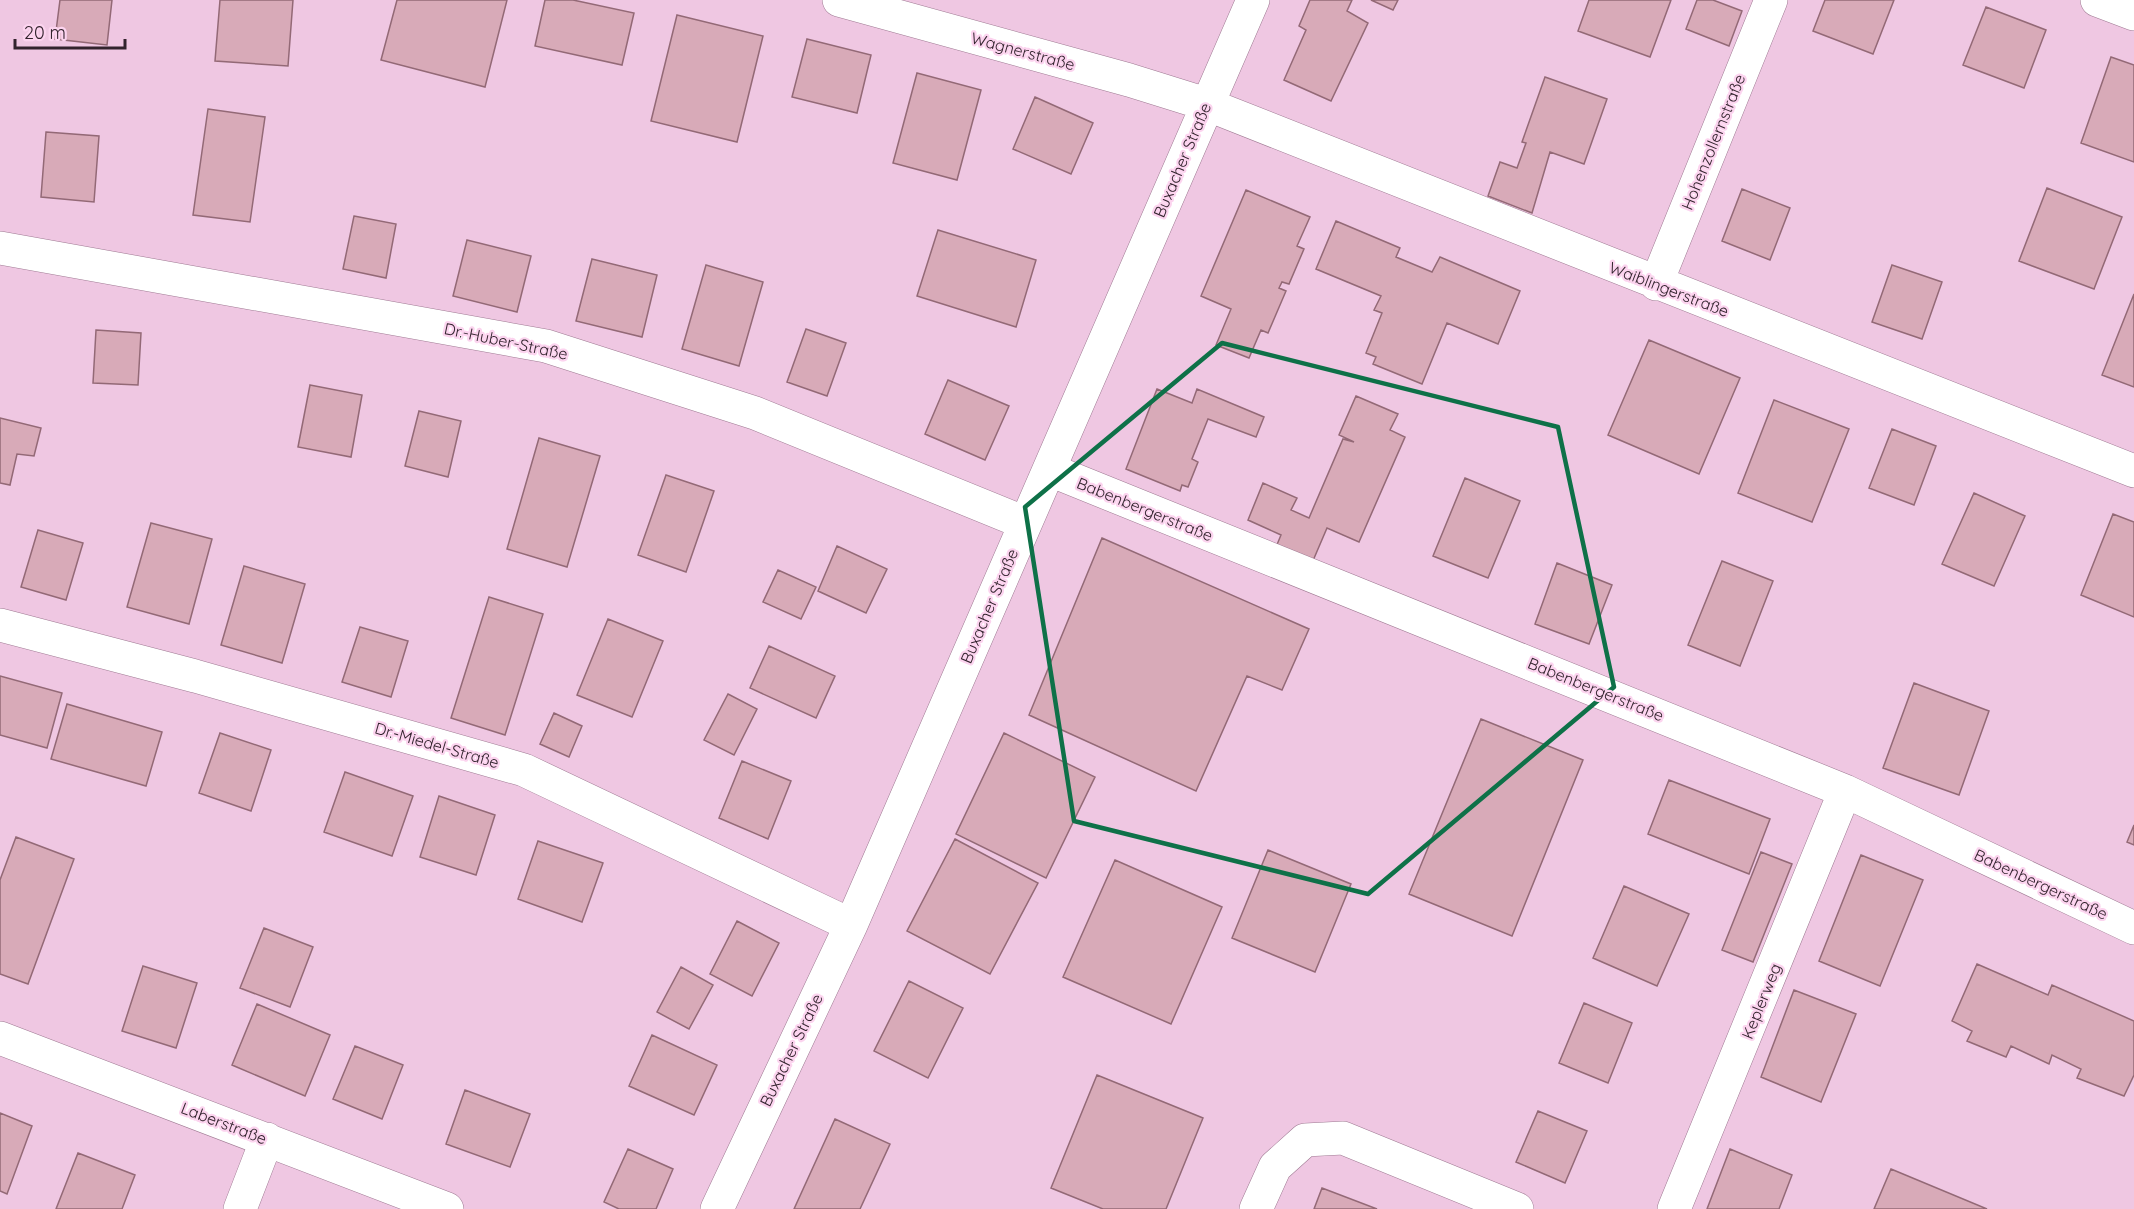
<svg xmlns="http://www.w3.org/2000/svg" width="2134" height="1209" viewBox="0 0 2134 1209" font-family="Quicksand,sans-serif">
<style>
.building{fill:#d8aab8;stroke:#936976;stroke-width:1.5}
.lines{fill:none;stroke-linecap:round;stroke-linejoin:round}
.minor-casing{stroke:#9f7a93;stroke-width:34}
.minor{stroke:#fff;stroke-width:33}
.marked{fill:none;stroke:#0e7148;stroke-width:4.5;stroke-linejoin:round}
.labels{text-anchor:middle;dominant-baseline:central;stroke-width:4.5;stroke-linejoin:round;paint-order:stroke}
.street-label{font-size:16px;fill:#32232d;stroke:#fcd4ef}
</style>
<rect width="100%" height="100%" fill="#efc7e2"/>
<path class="building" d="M60 0H112L107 45 55 39Z
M220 0H293L288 66 215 61Z
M397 0H507L485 87 381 60Z
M545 0H573L634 13 622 65 535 46Z
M1310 0H1352L1347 11 1368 23 1331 101 1284 80 1306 30 1299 26Z
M1371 0H1398L1393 10Z
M1589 0H1671L1650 57 1578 31Z
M1697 0H1713L1742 11 1729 46 1686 29Z
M1825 0H1894L1873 54 1813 31Z
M1986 7 2046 30 2024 88 1963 65Z
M677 15 763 36 737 142 651 121Z
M807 39 871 55 857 113 792 97Z
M2111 57 2134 65V162L2081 143Z
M917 73 981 90 957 180 893 163Z
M1545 77 1607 99 1584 164 1550 152 1532 213 1488 196 1500 162 1517 168 1526 143 1522 142Z
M1035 97 1093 123 1071 174 1013 149Z
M208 109 265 117 250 222 193 215Z
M46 132 99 136 94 202 41 197Z
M2047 188 2122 217 2094 289 2019 261Z
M1742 189 1790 208 1770 260 1722 241Z
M1246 190 1310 217 1297 246 1304 249 1289 284 1282 282 1279 288 1286 291 1268 333 1261 330 1249 358 1216 345 1231 309 1201 296Z
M354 216 396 224 386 278 343 269Z
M1336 221 1400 248 1396 257 1432 272 1440 257 1520 291 1498 344 1447 323 1422 384 1373 364 1376 357 1366 353 1382 313 1374 310 1381 296 1316 269Z
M938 230 1036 260 1016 327 917 296Z
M467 240 531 256 517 312 453 296Z
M592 259 657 275 642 337 576 321Z
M706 265 763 282 739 366 682 349Z
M1892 265 1942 282 1922 339 1872 322Z
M2134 294V387L2102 375Z
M806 329 846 343 827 396 787 382Z
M96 330 141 333 138 385 93 383Z
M1649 340 1740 378 1699 474 1608 435Z
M948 380 1009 406 985 460 925 434Z
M310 385 362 395 351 457 298 447Z
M1157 389 1192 403 1197 389 1264 417 1256 437 1208 419 1192 459 1198 462 1188 487 1182 485 1180 491 1126 469Z
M1356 396 1398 414 1390 430 1405 437 1359 542 1327 528 1312 563 1276 547 1281 535 1248 520 1263 483 1297 498 1291 510 1309 518 1343 439 1354 442 1339 435Z
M1774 400 1849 429 1812 522 1738 493Z
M419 411 461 421 448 477 405 466Z
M0 418 41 428 34 456 17 454 10 485 0 483Z
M1892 429 1936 446 1914 505 1869 488Z
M539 438 600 456 567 567 507 549Z
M666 475 714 491 686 572 638 555Z
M1465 478 1520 501 1488 578 1433 556Z
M1974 493 2025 516 1994 586 1942 564Z
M2113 514 2134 522V617L2081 595Z
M151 523 212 539 189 624 127 607Z
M38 530 83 543 66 600 21 587Z
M1102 538 1309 629 1282 690 1247 676 1196 791 1029 715Z
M837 546 887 569 866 613 818 591Z
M1722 561 1773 581 1740 666 1688 645Z
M1557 563 1612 585 1589 644 1535 624Z
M244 566 305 584 282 663 221 645Z
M778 570 816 587 801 619 763 602Z
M489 597 543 614 505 735 451 718Z
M608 619 663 641 632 717 577 695Z
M360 627 408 641 391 697 342 682Z
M769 646 835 676 816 718 750 688Z
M0 676 62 693 47 748 0 735Z
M1914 683 1989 711 1959 795 1883 768Z
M728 694 757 709 734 755 704 740Z
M67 704 162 732 146 786 51 759Z
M554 713 582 726 569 757 540 744Z
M1481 719 1583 760 1512 936 1409 894Z
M220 733 271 750 251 811 199 793Z
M1004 733 1095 777 1046 878 956 834Z
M742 761 791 781 768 839 719 818Z
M345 772 413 796 392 856 324 832Z
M1669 780 1770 819 1749 874 1648 834Z
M439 796 495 815 476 875 420 857Z
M2134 825V845L2127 842Z
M16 837 74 859 28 984 0 974V880Z
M955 839 1038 883 990 974 907 931Z
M538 841 603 863 582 922 518 899Z
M1268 850 1351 884 1315 972 1232 938Z
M1761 852 1792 864 1753 962 1722 950Z
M1861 855 1923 880 1880 986 1819 961Z
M1115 860 1222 907 1171 1024 1063 977Z
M1624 886 1689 914 1657 986 1593 958Z
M737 921 779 943 752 996 710 974Z
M264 928 313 947 290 1007 240 988Z
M1977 964 2048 995 2052 985 2134 1021V1075L2124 1096 2077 1078 2081 1069 2052 1055 2049 1064 2011 1046 2006 1057 1967 1041 1972 1031 1952 1021Z
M143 966 197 983 176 1048 122 1031Z
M681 967 713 985 689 1029 657 1012Z
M909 981 963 1008 928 1078 874 1051Z
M1794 990 1856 1014 1821 1102 1761 1077Z
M1584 1003 1632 1023 1608 1083 1559 1063Z
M257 1004 330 1035 305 1096 232 1065Z
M652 1035 717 1065 694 1115 629 1086Z
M355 1046 403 1065 382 1119 333 1099Z
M1097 1075 1203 1118 1166 1209H1103L1051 1188Z
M465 1090 530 1114 510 1167 446 1144Z
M1538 1111 1587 1131 1565 1183 1516 1162Z
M0 1113 32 1126 7 1194 0 1191Z
M835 1119 890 1144 860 1209H794Z
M628 1149 673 1169 656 1209H619L604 1202Z
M1730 1149 1792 1175 1779 1209H1707Z
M78 1153 135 1175 122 1209H56Z
M1891 1169 1987 1209H1874Z
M1322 1188 1377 1209H1314Z"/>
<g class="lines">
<defs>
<path id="minor" d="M839 0 1129 80 1206 104 2134 471
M2097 0 2134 14
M0 248 546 346 755 413 1025 523
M1656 284 1771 0
M1050 470 1845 791 2134 928
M0 625 195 676 524 770 851 925
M0 1038 447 1209
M240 1209 267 1139
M717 1209 851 925 1253 0
M1256 1209 1275 1167 1305 1140 1343 1138 1517 1209
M1674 1209 1845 791"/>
</defs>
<use href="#minor" class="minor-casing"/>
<use href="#minor" class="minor"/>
</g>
<path class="marked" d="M1222 343 1558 427 1614 687 1368 894 1074 821 1025 507Z"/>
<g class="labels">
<g class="street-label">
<text transform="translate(1023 51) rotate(15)">Wagnerstraße</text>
<text transform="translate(1713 142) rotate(-68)">Hohenzollernstraße</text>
<text transform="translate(1182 160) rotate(-67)">Buxacher Straße</text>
<text transform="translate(1669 289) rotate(21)">Waiblingerstraße</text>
<text transform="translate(506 341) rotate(12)">Dr.-Huber-Straße</text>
<text transform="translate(1145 509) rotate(22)">Babenbergerstraße</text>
<text transform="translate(989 606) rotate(-67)">Buxacher Straße</text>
<text transform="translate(1596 689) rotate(22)">Babenbergerstraße</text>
<text transform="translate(437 745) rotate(16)">Dr.-Miedel-Straße</text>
<text transform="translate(2041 884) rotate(25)">Babenbergerstraße</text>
<text transform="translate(1761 1001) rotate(-68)">Keplerweg</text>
<text transform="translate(791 1050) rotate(-64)">Buxacher Straße</text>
<text transform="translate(224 1123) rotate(21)">Laberstraße</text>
</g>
</g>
<path d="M15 39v9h110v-9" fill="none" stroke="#32232d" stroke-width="3"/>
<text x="24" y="39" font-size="18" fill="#32232d" stroke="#fcd4ef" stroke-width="4.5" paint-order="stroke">20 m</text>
</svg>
